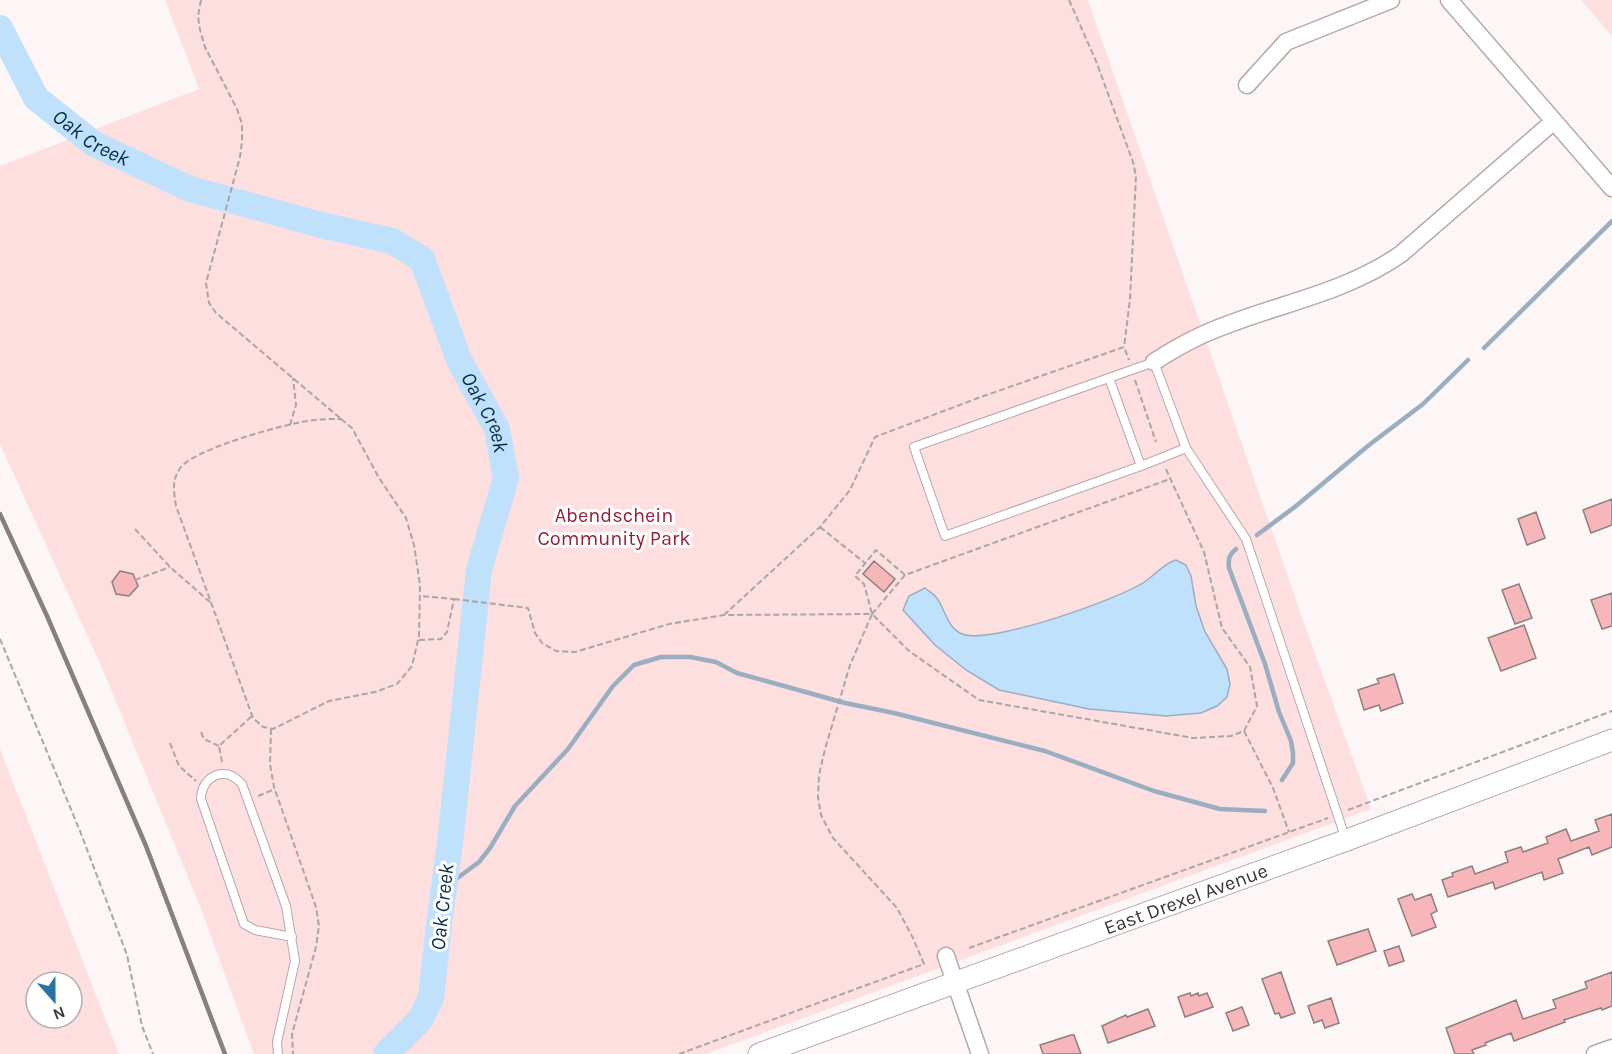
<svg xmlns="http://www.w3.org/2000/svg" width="1612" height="1054" viewBox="0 0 1612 1054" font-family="Karla,sans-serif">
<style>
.green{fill:#fddfe0;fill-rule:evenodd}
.water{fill:#c0e1fb;stroke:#99aec0;stroke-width:1.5}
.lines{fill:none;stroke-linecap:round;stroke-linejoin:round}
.stream{stroke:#99aec0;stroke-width:4.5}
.river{stroke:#c0e1fb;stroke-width:26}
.building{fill:#f7b6ba;stroke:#8e7e7e;stroke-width:1.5}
.service-casing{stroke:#b9a8a8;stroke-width:10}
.minor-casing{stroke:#b9a8a8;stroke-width:19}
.tertiary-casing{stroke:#b9a8a8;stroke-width:23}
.path{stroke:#aca5a5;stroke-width:2;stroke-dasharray:6 3;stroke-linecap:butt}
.service{stroke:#fff;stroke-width:8}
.minor{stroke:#fff;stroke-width:16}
.tertiary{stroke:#fff;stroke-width:21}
.rail{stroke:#878080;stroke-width:4.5}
.labels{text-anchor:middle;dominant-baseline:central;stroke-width:6;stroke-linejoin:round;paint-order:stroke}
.park-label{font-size:20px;fill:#981e38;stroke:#fff}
.street-label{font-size:20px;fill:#3e3737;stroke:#fff}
.water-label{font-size:21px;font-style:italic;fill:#09314a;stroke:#fff}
</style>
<rect width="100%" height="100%" fill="#fdf6f6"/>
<path class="green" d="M165 0H1088L1303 620 1371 809 706 1054H254L201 909 103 670 0 444V166L199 89Z
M1581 0H1612V36Z
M0 749 119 1054H0ZM36 982H72V1018H36Z"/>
<path class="water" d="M1176 560 1186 565 1191 576 1196 606 1205 632 1227 669 1230 684 1227 697 1217 706 1201 713 1166 716 1089 709 999 690 966 670 935 645 903 610 909 596 925 588C928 591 933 593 936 597 945 608 947 628 962 634 990 645 1120 599 1146 581 1157 573 1163 564 1176 560Z"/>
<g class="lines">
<path class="stream" d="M1484 348 1612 221
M1257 535 1296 506 1369 445 1423 404 1468 360
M1236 549C1229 555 1228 559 1229 568L1265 664 1279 712 1291 741 1293 753V763L1282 780
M444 888 479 862 490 848 515 806 568 749 613 686 634 665 661 657H690L716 662 737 673 845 703 894 713 1045 751 1154 791 1220 809 1265 811"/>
<path class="river" id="s1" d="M0 28 36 98 94 144 190 189 321 225 392 241 422 259 459 360 497 429 506 478 479 570 450 843 439 924 431 998 420 1020 386 1054"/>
</g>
<path class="building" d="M1612 499V525L1591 533 1583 510Z
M1536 512 1545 538 1527 545 1518 519Z
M874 561 895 579 884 592 863 574Z
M120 571 133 574 138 586 129 596 116 594 112 582Z
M1519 584 1532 618 1515 624 1502 590Z
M1612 593V626L1602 629 1591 600Z
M1524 625 1536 658 1501 671 1488 638Z
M1394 674 1403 703 1381 711 1379 705 1364 710 1358 690 1379 683 1377 679Z
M1612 814V847L1592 855 1589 847 1558 859 1563 873 1544 880 1542 872 1495 889 1493 882 1448 897 1442 880 1453 876 1452 873 1472 866 1475 874 1508 862 1505 852 1521 847 1523 852 1548 843 1546 837 1566 829 1571 841 1599 831 1595 820Z
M1412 894 1415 900 1431 894 1437 911 1431 914 1436 927 1412 936 1398 899Z
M1368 929 1376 951 1337 965 1328 941Z
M1399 946 1404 961 1389 966 1384 951Z
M1281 972 1295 1013 1281 1018 1279 1013 1275 1014 1262 979Z
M1612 972V1006L1602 1010 1601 1008 1564 1020 1565 1022 1514 1041 1511 1033 1485 1043 1486 1045 1472 1050 1474 1054H1455L1446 1028 1516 1000 1523 1019 1556 1008 1553 1000 1587 988 1585 982Z
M1190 993 1191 996 1198 993 1199 996 1207 993 1213 1007 1185 1017 1178 997Z
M1331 998 1339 1023 1325 1028 1322 1020 1314 1023 1308 1006Z
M1242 1007 1249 1025 1233 1031 1226 1013Z
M1148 1009 1155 1026 1108 1043 1102 1026 1126 1015 1127 1017Z
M1071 1035H1074L1081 1054H1043L1040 1045Z"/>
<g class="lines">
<defs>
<path id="service" d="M1109 378 1141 466 945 536 914 447 1154 362 1186 448 1246 539 1346 840
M1141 466 1186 448
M278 1054 277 1042 295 961 286 906 242 784C238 780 232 774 225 774 210 773 201 786 201 799L244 924 255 930 292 937"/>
<path id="minor" d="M1449 0 1612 188
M1247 85 1286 42 1391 0
M1154 362C1169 352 1185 343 1202 335 1268 305 1341 296 1401 254L1554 121
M946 956 980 1054
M1595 1054 1612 1048"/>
<g id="tertiary">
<path id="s2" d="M759 1054 1347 840 1612 740"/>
</g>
</defs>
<use href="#service" class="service-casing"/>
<use href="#minor" class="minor-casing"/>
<use href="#tertiary" class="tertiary-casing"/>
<path class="path" d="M201 0 198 16 200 30 205 47 237 109 242 124V141L240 157 206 283 209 303 216 313 340 418
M1069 0 1096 61 1133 162 1136 176 1130 299 1124 347
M1135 380 1156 442
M341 419 352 428 379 478 406 518 414 545 420 585 419 636 412 666 397 684 375 692 329 701 273 729 263 727 253 718 176 506C174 492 171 480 181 467 197 448 287 423 314 420 323 419 332 419 341 419Z
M290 425 296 405 293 378
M820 527 865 563
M135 529 170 567 210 602
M905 575 876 550 855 576 864 584 872 614 909 651 979 700 1193 738 1231 736 1244 731 1257 706 1250 667 1222 628 1204 552 1165 467
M135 580 170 567
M454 599 528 608 535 633 542 643 556 651 575 652 669 624 724 615 872 614 850 665 825 749 819 775 818 797 821 815 833 838 897 908 913 938 924 964 679 1054
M872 614 905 575 1170 479
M724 615 820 527 850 490 875 437 978 398 1124 347 1129 360
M0 639 80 831 127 955 142 1026 153 1054
M419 640 441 639 447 632 454 599 420 596
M271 729 270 764 274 787 316 907 319 926 316 947 292 1034 293 1054
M1244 731 1273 788 1289 832
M201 732 204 739 219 746
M170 743 179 766 196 781
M222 762 219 746 252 716
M258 796 275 789
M1348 810 1612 711
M969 948 1328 818"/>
<use href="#service" class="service"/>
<use href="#minor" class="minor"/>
<use href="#tertiary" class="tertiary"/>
<path class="rail" d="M0 514 47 616 146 846 225 1054"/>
</g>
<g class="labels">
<g class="park-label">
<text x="614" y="515">Abendschein<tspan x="614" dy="23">Community Park</tspan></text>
</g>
<g class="street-label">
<text stroke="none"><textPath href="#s2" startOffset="454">East Drexel Avenue</textPath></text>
</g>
<g class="water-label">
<text stroke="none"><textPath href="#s1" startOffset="147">Oak Creek</textPath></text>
<text stroke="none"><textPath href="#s1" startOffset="669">Oak Creek</textPath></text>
<text transform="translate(442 907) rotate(-84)">Oak Creek</text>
</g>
</g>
<g transform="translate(54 1000) rotate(159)"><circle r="28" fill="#ffffff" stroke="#b2afaf" stroke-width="1.5"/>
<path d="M0-4.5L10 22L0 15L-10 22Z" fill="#2574a6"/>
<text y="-9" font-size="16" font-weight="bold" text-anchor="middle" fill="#3e3737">N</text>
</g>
</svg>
